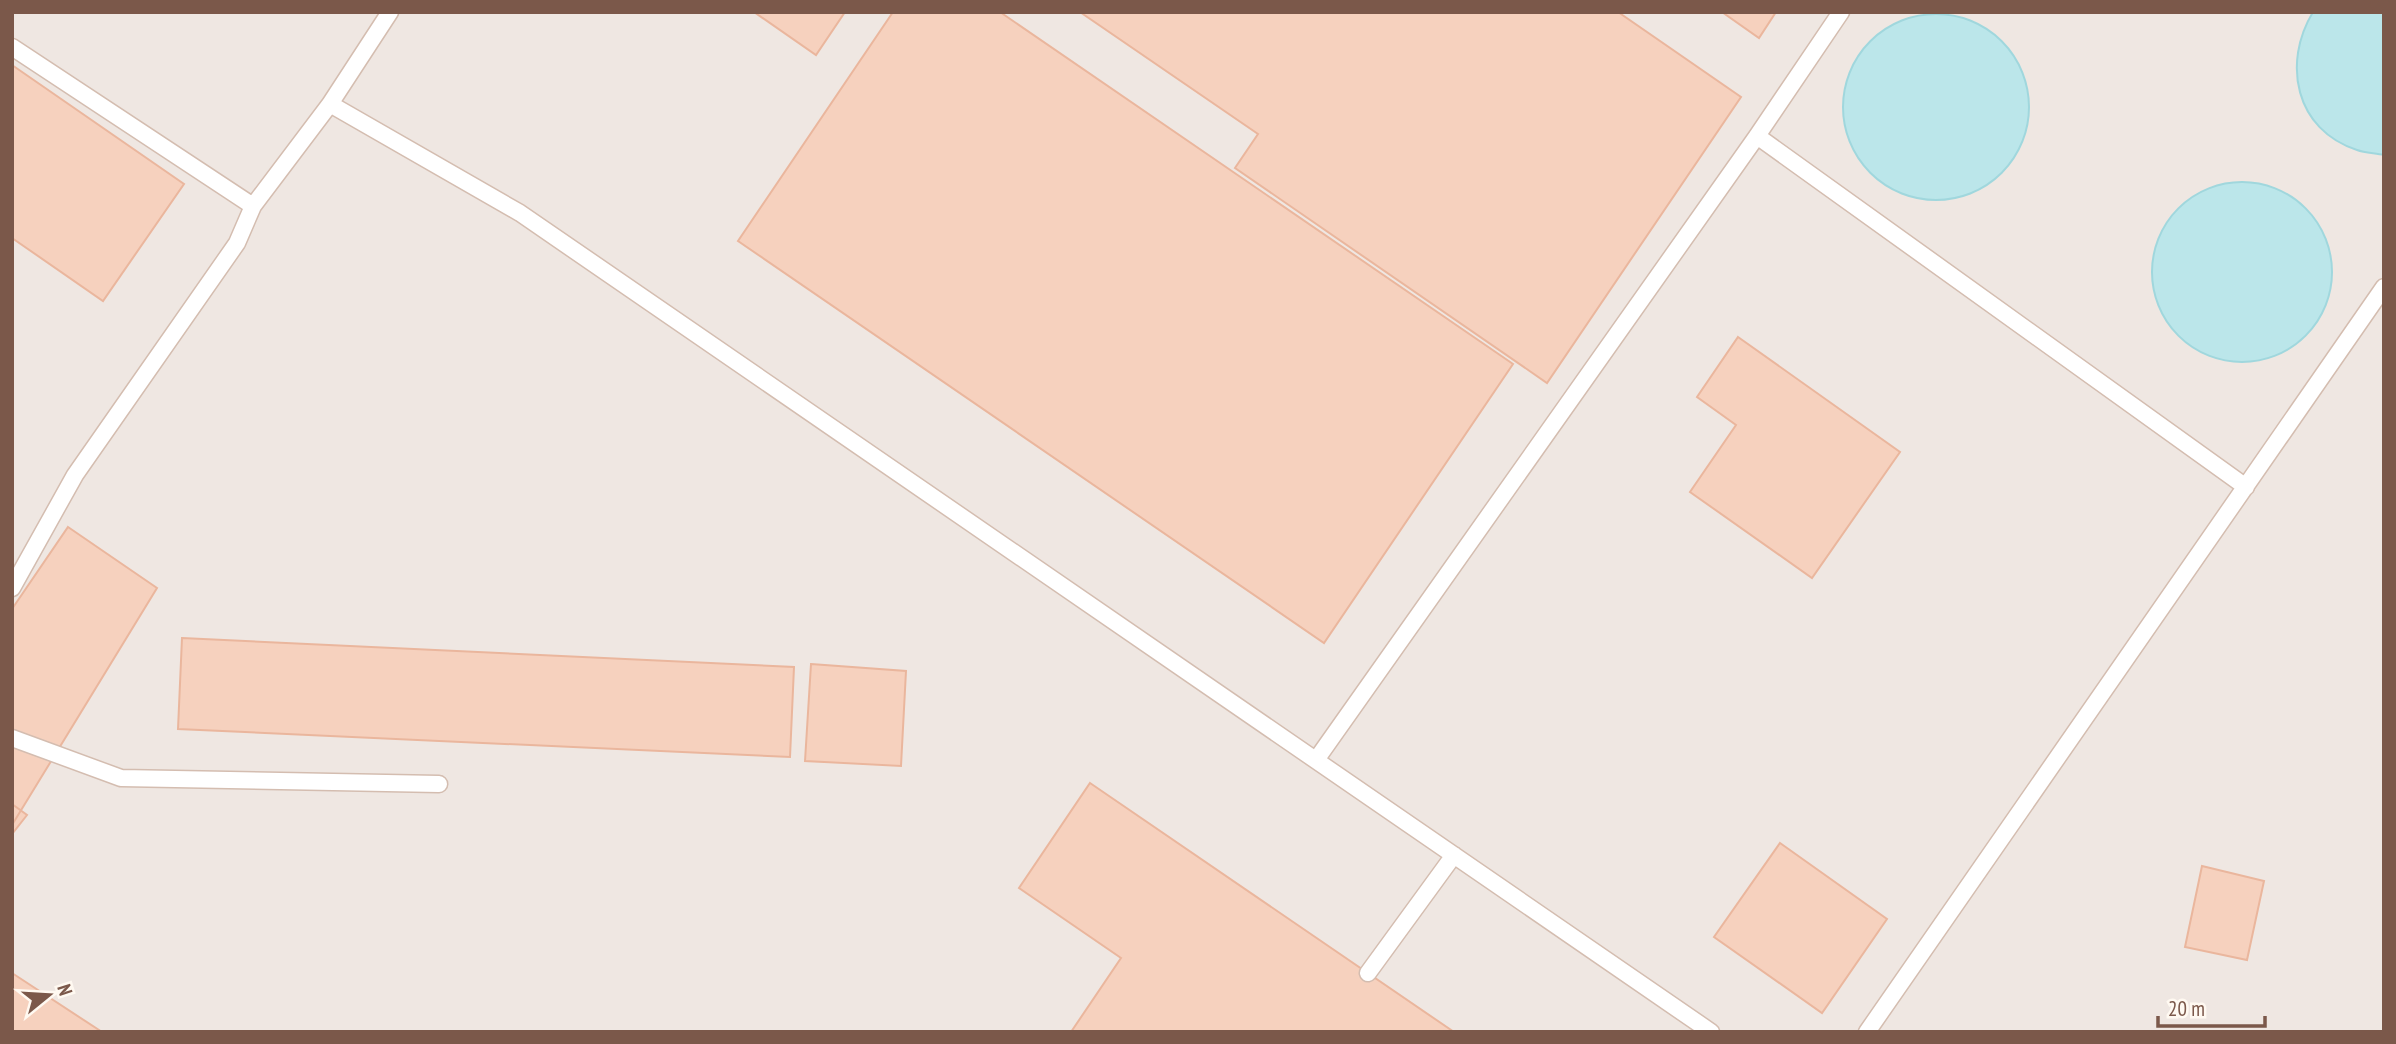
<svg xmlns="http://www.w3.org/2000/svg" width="2396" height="1044" viewBox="0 0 2396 1044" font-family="'PT Sans Narrow',sans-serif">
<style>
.industrial{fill:#efe7e2}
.water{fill:#bbe6ea;stroke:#a0d7dd;stroke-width:2}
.building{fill:#f6d1be;stroke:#eab69d;stroke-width:2}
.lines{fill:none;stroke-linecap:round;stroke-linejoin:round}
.lane-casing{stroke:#d4bdb0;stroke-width:19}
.lane{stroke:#fff;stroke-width:16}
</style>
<rect width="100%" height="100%" fill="#fef4e9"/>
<path class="industrial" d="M12 12H2384V1032H12Z"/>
<path class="water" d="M2313 12H2384V155C2375 153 2365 153 2357 150 2295 130 2282 63 2313 12Z
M1843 107a93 93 0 1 1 186 0a93 93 0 1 1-186 0Z
M2152 272a90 90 0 1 1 180 0a90 90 0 1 1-180 0Z"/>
<path class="building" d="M754 12H845L816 55Z
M893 12H1000L1513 364 1324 643 738 241Z
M1080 12H1618L1741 97 1547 383 1235 168 1258 134Z
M1722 12H1776L1759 38Z
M12 65 184 184 103 301 12 238Z
M1738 337 1900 452 1812 578 1690 492 1736 425 1697 397Z
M68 527 157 588 12 825V609Z
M182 638 794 667 790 757 178 729Z
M811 664 906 671 901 766 805 761Z
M1090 783 1454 1032H1071L1121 958 1019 888Z
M12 804 27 815 12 834Z
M1780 843 1887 919 1822 1013 1714 937Z
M2202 866 2264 881 2247 960 2185 947Z
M12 973 102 1032H12Z"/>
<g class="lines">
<defs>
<path id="lane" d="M12 47 253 206
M330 104 520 213 1711 1032
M1757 136 2246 487
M12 588 75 475 237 243 253 206 330 104 390 12
M12 738 121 778 439 784
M1316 760 1757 136 1841 12
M1368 973 1454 855
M1867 1032 2384 287"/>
</defs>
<use href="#lane" class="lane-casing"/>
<use href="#lane" class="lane"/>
</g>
<rect width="2396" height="1044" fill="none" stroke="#7b584a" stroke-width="28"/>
<g transform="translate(49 995) rotate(72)" stroke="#fff9f1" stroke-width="5" paint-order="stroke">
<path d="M0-5L12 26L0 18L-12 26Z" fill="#7b584a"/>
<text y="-10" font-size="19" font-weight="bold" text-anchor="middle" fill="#7b584a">N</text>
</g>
<path d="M2158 1016v10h107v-10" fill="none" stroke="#7b584a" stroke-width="3.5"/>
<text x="2168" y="1016" font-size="21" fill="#7b584a" stroke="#fff9f1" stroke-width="5" paint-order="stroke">20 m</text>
</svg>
